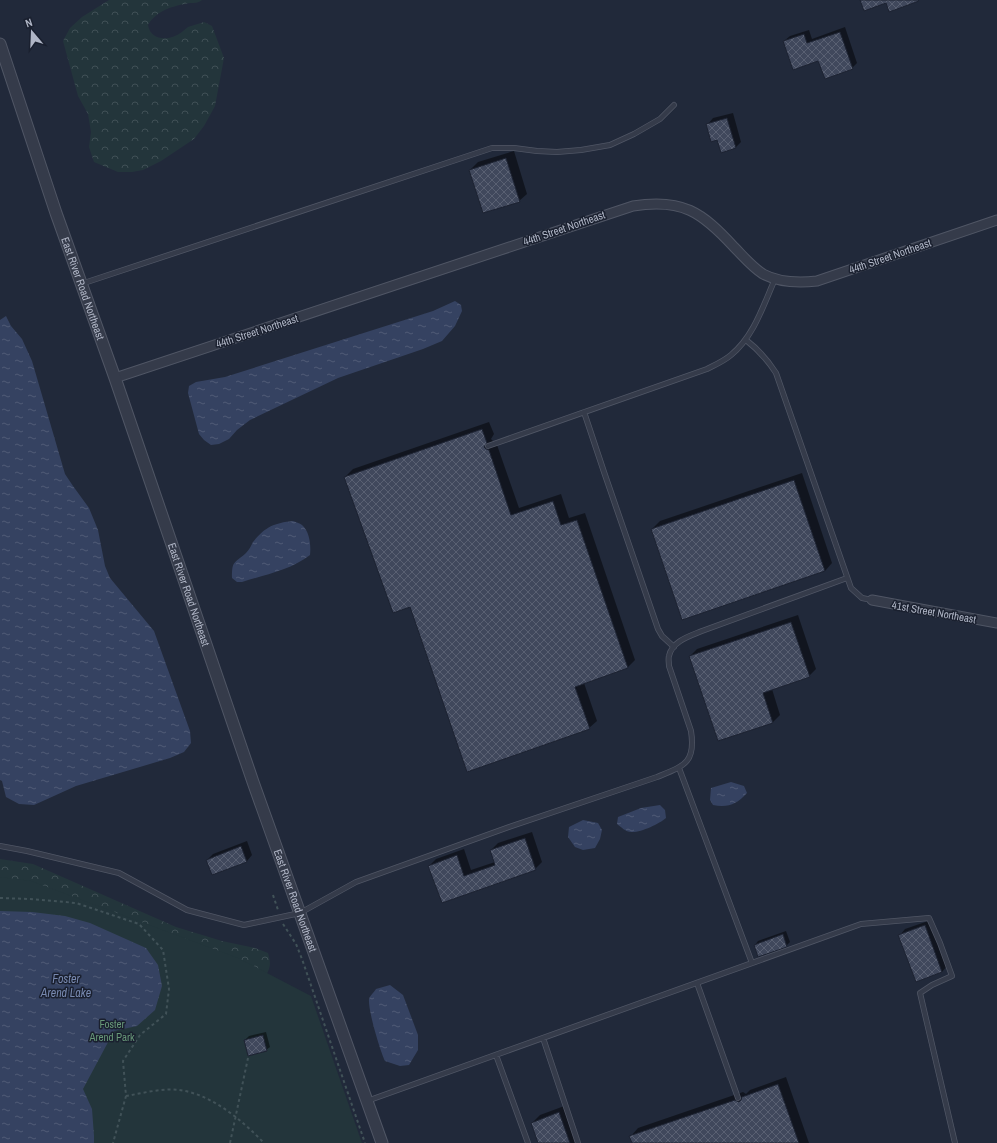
<svg xmlns="http://www.w3.org/2000/svg" width="997" height="1143" viewBox="0 0 997 1143" font-family="'Archivo Narrow',sans-serif">
<style>
.forest{fill:url(#forest-crowns)}
.park{fill:#23353b}
.water{fill:url(#water-ripples)}
.shadow{fill:#0007}
.building{fill:url(#building-cross-hatch);stroke:#1c2231}
.lines{fill:none;stroke-linecap:round;stroke-linejoin:round}
.service-casing{stroke:#505665;stroke-width:6}
.minor-casing{stroke:#505665;stroke-width:11}
.tertiary-casing{stroke:#505665;stroke-width:13}
.path{stroke:#415258;stroke-width:2;stroke-dasharray:3 3;stroke-linecap:butt}
.service{stroke:#353b4a;stroke-width:4.5}
.minor{stroke:#353b4a;stroke-width:9}
.tertiary{stroke:#353b4a;stroke-width:11}
.labels{text-anchor:middle;dominant-baseline:central;stroke-width:3;stroke-linejoin:round;paint-order:stroke}
.street-label{font-size:11px;fill:#b0b6c6;stroke:#1a202f}
.park-label{font-size:11px;fill:#679778;stroke:#1a202f}
.water-label{font-size:12px;font-style:italic;fill:#7788af;stroke:#1a202f}
</style>
<defs>
<pattern id="forest-crowns" width="20" height="18" patternUnits="userSpaceOnUse"><rect width="20" height="18" fill="#23353b"/><path d="M2 6a3 3 0 1 1 6 0M12 15a3 3 0 1 1 6 0" fill="none" stroke="#405056"/></pattern>
<pattern id="water-ripples" width="26" height="14" patternUnits="userSpaceOnUse"><rect width="26" height="14" fill="#354261"/><path d="M2 4q2-2 4 0t4 0M15 11q2-2 4 0t4 0" fill="none" stroke="#505b76"/></pattern>
<pattern id="building-cross-hatch" width="8" height="8" patternUnits="userSpaceOnUse"><rect width="8" height="8" fill="#40485c"/><path d="M0 0l8 8M0 8l8-8" fill="none" stroke="#596072"/></pattern>
</defs>
<rect width="100%" height="100%" fill="#21293a"/>
<path class="forest" d="M109 0H202C198 3 195 3 190 3 173 6 157 10 148 25 150 38 163 41 175 36 180 34 184 30 188 27 193 25 199 24 204 22L212 26 224 58 215 106 204 126 194 139 161 161 143 170 132 172H118L94 162 89 147 91 132 88 114 78 96 63 41 70 28 82 17Z
M0 859 33 864 176 927 222 941 255 948 268 953C271 964 271 968 264 978L0 911Z"/>
<path class="park" d="M0 877 31 881 238 958 311 996 362 1143H0Z"/>
<path class="water" d="M455 301 461 305 462 311 455 326 442 341 423 349 338 378 250 420 237 430 229 439 219 444 211 445 204 440 199 434 188 393 189 386 196 382 225 377 433 311Z
M6 316 11 326 22 339 32 361 65 474 73 486 89 508 98 530 105 566 110 578 154 631 190 731 191 743 184 752 170 758 76 786 34 805 19 804 6 797 2 781 0 780V320Z
M293 521C295 522 300 523 302 525 310 532 311 546 310 555 291 570 264 575 242 582H237L232 578C232 560 234 564 246 553 249 550 251 546 253 542 265 527 274 523 293 521Z
M731 782 744 786 747 793C737 804 728 808 713 805L710 800 711 788Z
M660 805 665 810 666 818C659 824 640 833 631 832 626 832 621 827 617 824L618 817 641 808Z
M583 820 598 823 602 830 600 839 595 848 583 850 575 847 568 837 569 827Z
M0 911 32 912 65 916 90 923 146 948 158 965 162 986 155 1010 137 1026 114 1031 83 1089 92 1109 94 1136V1143H0Z
M390 985 403 995 418 1035V1050L409 1065 400 1066 385 1061C380 1050 368 1011 369 999 370 996 374 992 376 989Z"/>
<path class="shadow" d="M845 27 857 63 852 68 819 60 784 41 790 36 809 30 812 39Z
M733 113 741 142 735 148 718 139 708 124 713 118Z
M514 151 527 194 519 201 470 170 478 162Z
M489 422 494 434 491 439 494 442H496L519 508 561 494 569 518 585 513 635 660 628 667 584 683 597 721 589 728 411 606 345 477 353 469Z
M802 473 832 563 825 571 652 529 660 521Z
M798 615 816 669 809 676 772 689 780 715 773 722 719 740 690 656 697 649Z
M532 832 542 862 535 869 442 902 429 866 436 859 464 849 471 870 495 862 491 850 498 843Z
M247 841 252 855 247 861 213 874 207 860 213 854Z
M931 920 947 966 942 972 900 935 905 929Z
M786 931 790 942 786 946 755 945 758 941Z
M266 1032 270 1047 266 1050 245 1040 249 1036Z
M786 1077 809 1143H633L631 1136 638 1128 743 1092 746 1094 750 1090Z
M567 1105 581 1143H539L532 1123 540 1115Z"/>
<path class="building" d="M860 0H918L919 1 889 12 886 3 864 11Z
M840 32 853 69 825 79 818 61 793 70 783 41 804 34 807 43Z
M727 118 736 148 721 153 717 140 711 142 706 124Z
M506 158 520 202 483 213 469 170Z
M482 429 487 443 484 447 486 449 489 450 511 515 553 501 561 525 577 520 628 668 575 687 590 729 467 772 410 607 393 613 344 477Z
M794 480 825 571 682 620 651 529Z
M791 622 810 677 763 693 773 723 718 741 689 656Z
M525 838 536 870 442 903 428 866 457 855 464 876 495 865 490 850Z
M241 846 247 862 212 875 206 860Z
M925 925 942 972 916 982 898 935Z
M783 934 787 947 758 957 754 945Z
M263 1035 267 1051 248 1056 244 1040Z
M778 1084 799 1143H632L629 1136 735 1100 739 1102 741 1100 742 1097Z
M559 1112 570 1143H538L531 1123Z"/>
<g class="lines">
<defs>
<path id="service" d="M81 284 492 148H514L537 151 557 152 581 150 610 145 634 134 660 119 674 105
M746 340C759 350 767 359 776 373L851 588 862 598 872 600
M584 412 604 472 658 629 662 636 674 647
M488 446 707 369C715 365 724 361 731 355 754 336 763 306 775 279
M679 768 752 963
M0 846 27 851 119 873 187 910 244 925 300 913 356 882 509 827 657 777C684 766 696 763 691 731L669 666C669 663 668 658 669 656 672 641 690 636 702 631L847 578
M697 983 738 1098
M543 1038 578 1143
M496 1055 528 1143
M367 1101 861 924 929 918 940 943 952 976 932 985 920 993 955 1143"/>
<path id="minor" d="M115 378 633 206C682 198 702 212 734 247 743 256 752 267 763 274 780 283 799 283 817 281L997 220
M872 600 997 623"/>
<g id="tertiary">
<path id="s1" d="M0 44 56 213 115 378 253 782 382 1143"/>
</g>
</defs>
<use href="#service" class="service-casing"/>
<use href="#minor" class="minor-casing"/>
<use href="#tertiary" class="tertiary-casing"/>
<path class="path" d="M273 895 278 910
M0 898 30 899 76 903 139 924 163 950 169 989 166 1014 140 1035 123 1061 126 1096 113 1143
M283 924 296 944 302 959 365 1143
M126 1096C143 1093 162 1088 179 1090 211 1094 242 1120 264 1143
M230 1143 248 1058"/>
<use href="#service" class="service"/>
<use href="#minor" class="minor"/>
<use href="#tertiary" class="tertiary"/>
</g>
<g class="labels">
<g class="street-label">
<text transform="translate(564 228) rotate(-19)">44th Street Northeast</text>
<text transform="translate(890 256) rotate(-19)">44th Street Northeast</text>
<text stroke="none"><textPath href="#s1" startOffset="258">East River Road Northeast</textPath></text>
<text transform="translate(257 331) rotate(-18)">44th Street Northeast</text>
<text stroke="none"><textPath href="#s1" startOffset="582">East River Road Northeast</textPath></text>
<text transform="translate(934 612) rotate(10)">41st Street Northeast</text>
<text stroke="none"><textPath href="#s1" startOffset="906">East River Road Northeast</textPath></text>
</g>
<g class="park-label">
<text x="112" y="1024">Foster<tspan x="112" dy="13">Arend Park</tspan></text>
</g>
<g class="water-label">
<text x="66" y="979">Foster<tspan x="66" dy="14">Arend Lake</tspan></text>
</g>
</g>
<g transform="translate(32 32) rotate(341)" stroke="#1a202f" stroke-width="3" paint-order="stroke">
<path d="M0-3L7 15L0 10L-7 15Z" fill="#b0b6c6"/>
<text y="-6" font-size="11" font-weight="bold" text-anchor="middle" fill="#b0b6c6">N</text>
</g>
</svg>
